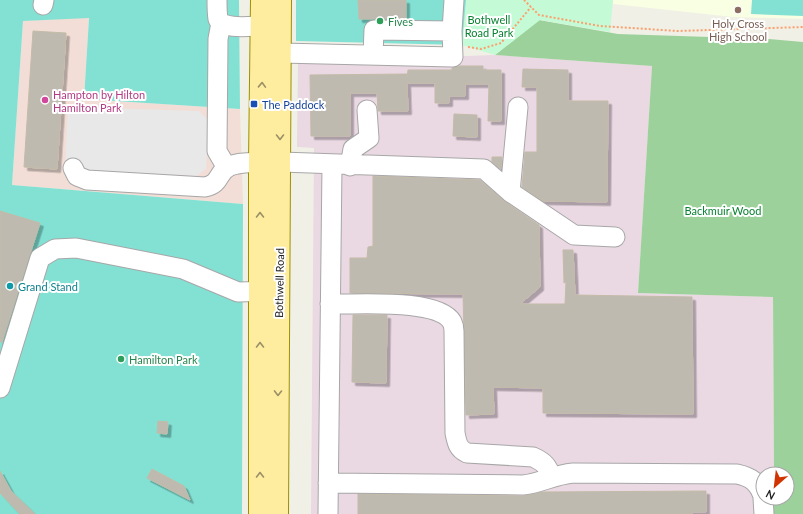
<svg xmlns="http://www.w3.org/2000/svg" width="803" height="514" viewBox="0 0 803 514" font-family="Lato,sans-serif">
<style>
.commercial{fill:#f2ded6}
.industrial{fill:#ead8e2}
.education{fill:#f8ffe2}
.forest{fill:#9dd19b}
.park{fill:#c4fbd6}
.pitch{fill:#83e1d4}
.parking{fill:#e8e8e8}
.building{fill:#bebab0;stroke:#c3bba8;filter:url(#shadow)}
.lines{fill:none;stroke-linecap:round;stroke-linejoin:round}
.minor-casing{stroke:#a7a7a7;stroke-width:21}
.major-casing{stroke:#9d9000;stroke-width:24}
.path{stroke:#fd9f6c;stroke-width:2;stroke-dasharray:2 2;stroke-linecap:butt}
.minor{stroke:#fff;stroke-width:19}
.major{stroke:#feec9f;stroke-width:22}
.oneway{stroke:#9a9066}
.education-dot{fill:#8d6e63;stroke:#fff;stroke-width:1.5}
.leisure-dot{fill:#2e9e5b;stroke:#fff;stroke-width:1.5}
.hotel-dot{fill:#d1479c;stroke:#fff;stroke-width:1.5}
.transit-dot{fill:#1a4fb4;stroke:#fff;stroke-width:1.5}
.culture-dot{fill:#0f9aa8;stroke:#fff;stroke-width:1.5}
.labels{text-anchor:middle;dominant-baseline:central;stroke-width:4;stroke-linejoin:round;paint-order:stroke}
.park-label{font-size:11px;fill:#098332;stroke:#fff}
.leisure-label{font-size:11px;fill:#27864d;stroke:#fff;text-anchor:start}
.education-label{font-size:11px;fill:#785e54;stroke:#fff}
.hotel-label{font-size:11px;fill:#b23c85;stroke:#fff;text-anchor:start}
.transit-label{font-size:11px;fill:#164399;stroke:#fff;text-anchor:start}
.street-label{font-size:11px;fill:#202020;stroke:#fff}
.culture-label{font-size:11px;fill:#0d838f;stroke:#fff;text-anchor:start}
</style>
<defs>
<filter id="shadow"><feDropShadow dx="3.5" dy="3.5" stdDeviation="0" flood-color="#0004"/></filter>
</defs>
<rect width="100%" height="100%" fill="#f1f0e7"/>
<path class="commercial" d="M89 17 84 99 240 109 243 204 12 185 23 21Z"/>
<path class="industrial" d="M495 55 652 66 638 293 773 297 774 474H763V498H775V514H311L314 148 297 147 298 62Z"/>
<path class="education" d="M613 0H803V19L733 17 613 4Z"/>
<path class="forest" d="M539 20 618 34 769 39 803 42V514H774V498H787V474H774L773 297 638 293 652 66 495 55Z"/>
<path class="park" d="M466 0H613L610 32 540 20 495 55 462 45Z"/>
<path class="pitch" d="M0 0H239L240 109 84 99 89 18 23 21 12 185 243 204 242 514H0Z
M296 0H466L462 45 296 41Z
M752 0H803V16L751 14Z"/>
<path class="parking" d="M68 107 199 111 209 121 206 169 196 176 65 169Z"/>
<path class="building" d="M358 0H406V19H359Z
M33 31 66 33 57 169 24 167Z
M459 66H483V70H501V121H488L489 84H465V96H449V103H435V83H407L408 111H378L377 93H350V136H311L310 75 407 74V78L408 70H452V68Z
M523 69 568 70V101H608L607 202 543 201 522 187 525 152H537V87H522Z
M454 114 477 115V137L453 136Z
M492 157H502L501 169 492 162Z
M373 176 480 180 504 201 539 225 540 287 520 304H565L566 282 564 283 563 250H573L575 295 692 297 693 414 543 413V388L493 387 494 414 466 415 463 294 350 293V258H367L368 247 373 246Z
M0 211 40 223 2 342H0Z
M353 315H387L386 383 352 382Z
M158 421 168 422 167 434 157 433Z
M152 469 184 486 190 500 147 478Z
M0 471 11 491 35 514H20L0 493Z
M706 491V512H692V514H358V494L523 496 542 492Z"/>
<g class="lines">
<defs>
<path id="minor" d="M217 0C217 6 217 13 218 19 222 30 252 26 262 26
M43 5 44 0
M221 23 218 39 217 151 227 168
M280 53 453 57 452 31
M373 55 374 30 452 31 454 0
M281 162 484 169 510 192 574 235 615 237
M350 166 353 149 369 138 367 110
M73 168 77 176 87 180 205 187C221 184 217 173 228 167 237 162 249 163 260 162
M510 192 518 107
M330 304C357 305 438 298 452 322 453 324 454 328 454 331L455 433C457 443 458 449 467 453L533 457C544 462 548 466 551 477
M0 388 40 258 55 249 76 248 183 269 238 292 275 291
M328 483 523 485C542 483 553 475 573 473L737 474C751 477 758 482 763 496
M763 498 764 514
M328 514 332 165"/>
<path id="major" d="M260 514V162L262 0
M277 514 280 0"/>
</defs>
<use href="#minor" class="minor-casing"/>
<use href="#major" class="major-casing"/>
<path class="path" d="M524 0 539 15 600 26 678 31 803 27
M468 47 481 49 501 43 531 7"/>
<use href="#minor" class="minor"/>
<use href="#major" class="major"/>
</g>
<defs><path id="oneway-chevron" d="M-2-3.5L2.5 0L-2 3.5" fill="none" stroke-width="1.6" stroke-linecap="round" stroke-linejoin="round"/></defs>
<g class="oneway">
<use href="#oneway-chevron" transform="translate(262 85) rotate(-88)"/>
<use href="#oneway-chevron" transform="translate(280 137) rotate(90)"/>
<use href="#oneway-chevron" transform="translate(260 215) rotate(-90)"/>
<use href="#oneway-chevron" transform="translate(260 345) rotate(-90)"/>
<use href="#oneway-chevron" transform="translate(278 393) rotate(91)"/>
<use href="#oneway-chevron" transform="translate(260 475) rotate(-90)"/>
</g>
<circle class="education-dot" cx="738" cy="10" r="4"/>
<g class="leisure-dot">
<circle cx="380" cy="21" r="4"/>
<circle cx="121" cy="359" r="4"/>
</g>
<circle class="hotel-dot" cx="45" cy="100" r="4"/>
<rect class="transit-dot" x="250" y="100" width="8" height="8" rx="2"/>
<circle class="culture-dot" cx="10" cy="286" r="4"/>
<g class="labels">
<g class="park-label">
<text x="489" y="19">Bothwell<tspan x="489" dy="13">Road Park</tspan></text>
<text x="723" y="210">Backmuir Wood</text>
</g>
<g class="leisure-label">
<text x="388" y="21">Fives</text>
<text x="129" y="359">Hamilton Park</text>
</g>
<g class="education-label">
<text x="738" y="23">Holy Cross<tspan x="738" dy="13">High School</tspan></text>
</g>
<g class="hotel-label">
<text x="53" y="94">Hampton by Hilton<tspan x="53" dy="13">Hamilton Park</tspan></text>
</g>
<g class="transit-label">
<text x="262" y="104">The Paddock</text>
</g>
<g class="street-label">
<text transform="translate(279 283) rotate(-89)">Bothwell Road</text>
</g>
<g class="culture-label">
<text x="18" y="286">Grand Stand</text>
</g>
</g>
<g transform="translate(775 486) rotate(208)"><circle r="19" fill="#ffffff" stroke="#a6a6a6"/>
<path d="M0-3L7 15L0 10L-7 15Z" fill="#d13400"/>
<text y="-6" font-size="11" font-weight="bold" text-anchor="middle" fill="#202020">N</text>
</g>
</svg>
